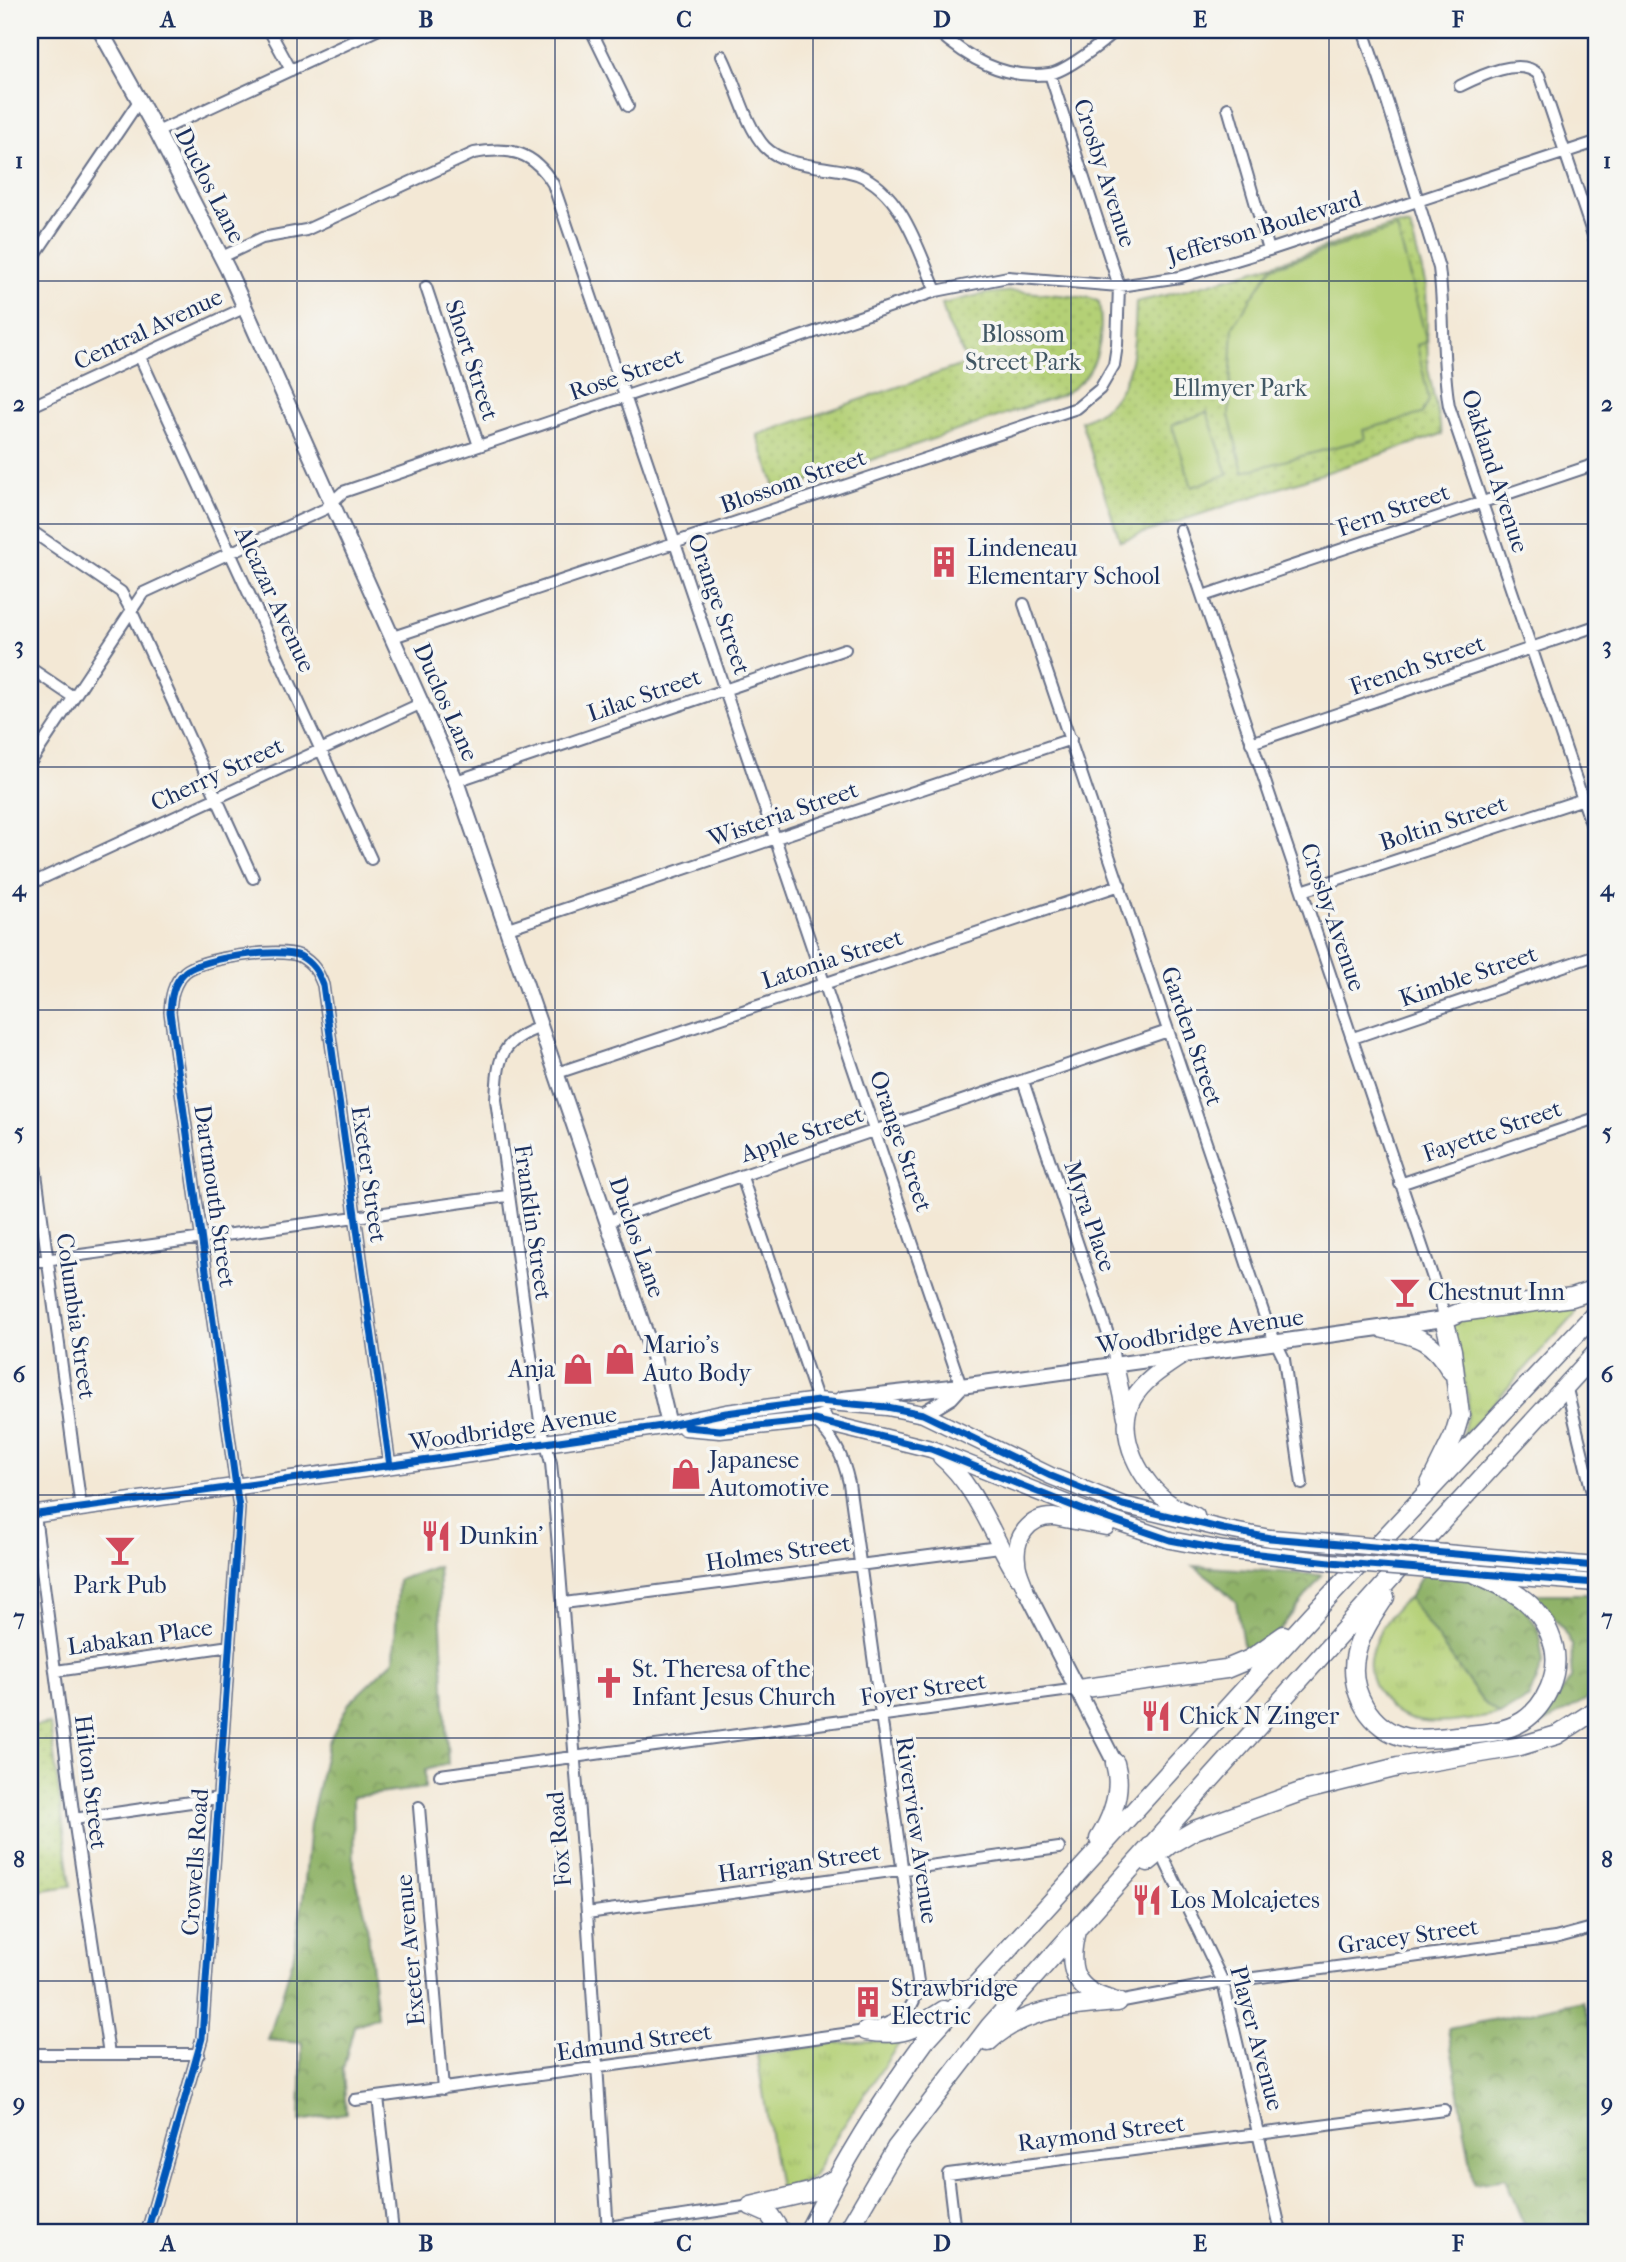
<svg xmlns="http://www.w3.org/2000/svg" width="1626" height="2262" viewBox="0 0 1626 2262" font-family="'IM FELL French Canon',serif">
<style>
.grass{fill:url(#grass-tufts);stroke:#68806a;stroke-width:2}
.forest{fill:url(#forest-crowns);stroke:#557062;stroke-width:2}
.park{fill:url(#park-dots);stroke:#68806a;stroke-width:2}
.garden{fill:#b4d076;stroke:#68806a;stroke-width:2}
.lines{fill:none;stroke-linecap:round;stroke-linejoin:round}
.minor-casing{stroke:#677088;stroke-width:14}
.tertiary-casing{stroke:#677088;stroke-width:18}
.secondary-casing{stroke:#677088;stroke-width:19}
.trunk-casing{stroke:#677088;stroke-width:21}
.minor{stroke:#fff;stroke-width:10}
.tertiary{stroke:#fff;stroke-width:14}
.secondary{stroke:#fff;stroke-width:16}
.trunk{stroke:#fff;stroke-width:18}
.secondary-bridge-casing{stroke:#677088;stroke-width:19;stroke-linecap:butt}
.secondary-bridge{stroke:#fff;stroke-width:16}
.cycleway-casing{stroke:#f6f6f2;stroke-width:11}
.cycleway{stroke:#0057b8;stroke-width:7}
.grid{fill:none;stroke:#1b2f5e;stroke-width:2;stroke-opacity:0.55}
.labels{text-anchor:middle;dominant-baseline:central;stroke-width:7;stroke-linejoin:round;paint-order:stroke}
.street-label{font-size:24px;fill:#1b2f5e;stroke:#f6f6f2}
.park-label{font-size:24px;fill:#415764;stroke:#f6f6f2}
.poi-label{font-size:24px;fill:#1b2f5e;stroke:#f6f6f2;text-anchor:start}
.neatline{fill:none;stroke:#1b2f5e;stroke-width:2.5}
.grid-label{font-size:23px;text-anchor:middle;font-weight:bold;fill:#1b2f5e}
</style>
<defs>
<pattern id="grass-tufts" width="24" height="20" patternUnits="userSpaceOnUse" patternTransform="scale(1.75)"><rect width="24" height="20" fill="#b4d076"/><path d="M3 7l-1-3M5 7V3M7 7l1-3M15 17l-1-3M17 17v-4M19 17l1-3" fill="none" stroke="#9ab368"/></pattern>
<pattern id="forest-crowns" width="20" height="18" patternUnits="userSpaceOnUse" patternTransform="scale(1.75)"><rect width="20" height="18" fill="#8fb267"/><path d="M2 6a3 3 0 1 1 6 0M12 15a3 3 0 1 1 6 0" fill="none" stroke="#749158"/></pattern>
<pattern id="park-dots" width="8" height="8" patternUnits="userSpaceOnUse" patternTransform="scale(1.75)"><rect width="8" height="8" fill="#b4d076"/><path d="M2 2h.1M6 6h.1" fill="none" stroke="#9ab368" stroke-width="1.8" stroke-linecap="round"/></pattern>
</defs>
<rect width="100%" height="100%" fill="#f6f6f2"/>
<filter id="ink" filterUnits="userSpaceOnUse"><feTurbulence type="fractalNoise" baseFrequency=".0143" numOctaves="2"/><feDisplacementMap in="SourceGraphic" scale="14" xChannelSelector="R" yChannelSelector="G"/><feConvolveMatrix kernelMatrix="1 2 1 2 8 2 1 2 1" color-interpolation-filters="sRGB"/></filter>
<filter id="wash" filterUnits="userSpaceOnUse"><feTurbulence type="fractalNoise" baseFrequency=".00686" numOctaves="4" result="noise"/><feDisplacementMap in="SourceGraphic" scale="28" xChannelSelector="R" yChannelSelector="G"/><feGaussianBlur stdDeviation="1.57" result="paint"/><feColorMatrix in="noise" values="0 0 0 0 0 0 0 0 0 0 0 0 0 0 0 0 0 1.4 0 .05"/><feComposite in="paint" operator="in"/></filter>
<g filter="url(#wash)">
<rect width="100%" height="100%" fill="#f3e8d5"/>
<path class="grass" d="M1573 1303 1576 1313 1462 1438 1468 1410V1396L1451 1329 1454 1319Z
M1409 1598 1483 1702 1500 1715C1470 1719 1432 1729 1404 1717 1383 1708 1365 1677 1371 1655 1374 1641 1382 1627 1390 1616 1396 1609 1401 1602 1409 1598Z
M868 2041 900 2042 834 2140 814 2176 803 2183 779 2189 757 2055 830 2044Z"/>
<path class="forest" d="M438 1566 448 1764 425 1770V1788L353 1797 354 1871 366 1916 377 2017 354 2026 343 2069 346 2113 300 2121 302 2043 268 2040 293 1959 304 1892 310 1824 328 1743 349 1703 394 1660 398 1580Z
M1194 1566 1322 1575 1275 1636 1245 1656 1236 1602 1214 1581Z
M1423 1573 1479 1580 1516 1597 1538 1628 1543 1661 1529 1698 1500 1715 1483 1702 1409 1598Z
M1533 1594H1596V1694L1539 1726 1571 1678 1572 1645 1558 1621Z
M1583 2001 1596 2043V2232H1527L1505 2179 1474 2184 1448 2029Z"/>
<path class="park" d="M1395 225 1410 226 1426 286 1428 369 1442 434 1120 541 1081 421C1135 401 1134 350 1136 302 1224 283 1309 252 1395 225Z
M1014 291 1091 298 1099 302C1105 340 1098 379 1059 396L777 492 757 435 968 363 947 323 942 304 983 294Z
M50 1724 71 1886 30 1892V1727Z"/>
<path class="garden" d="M1397 228 1427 342 1417 345 1429 400 1422 414 1363 430 1365 439 1243 472 1229 415 1233 326 1272 267Z
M1207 412 1228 474 1192 487 1172 425Z"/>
</g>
<g filter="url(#ink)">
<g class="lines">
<defs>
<path id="minor" d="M269 30 291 70
M591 30 628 106
M936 30C967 58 1004 80 1049 74 1065 72 1104 42 1116 30
M1363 30 1388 104 1439 268C1445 314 1441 360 1449 406L1596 838
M722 56C736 83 745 125 765 147 779 161 802 164 820 167 832 169 845 170 857 174 902 191 919 251 936 291
M1460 86C1480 76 1520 56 1539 75L1596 244
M1228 108 1269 250
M157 132 377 30
M222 257 262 238 306 230 474 153C510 146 534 152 553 184L961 1386
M30 262 139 101
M426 287 479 446
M140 357 371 859
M30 407 246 307
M30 530 121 592 131 610 253 878
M1180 530 1441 1302 1444 1319
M1203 596 1596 464
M1024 604 1268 1326 1284 1359 1302 1484
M393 637 1077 408 1100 389 1114 365 1117 345 1119 286 1050 74
M30 668 73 697
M1251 743 1596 626
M30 763 143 593 325 509 343 492 936 291 1008 277 1119 286 1180 277 1269 250 1596 142
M456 781 845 649
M30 884 422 703
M1302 891 1596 795
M508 928 1071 739
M541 1027C499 1041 498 1059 496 1100L540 1421 551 1463 553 1484 587 1913 608 2232
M1353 1038 1596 955
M557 1073 1120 885
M1023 1081 1112 1346 1115 1365
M30 1129 81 1508
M742 1177 818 1401
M1400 1184 1596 1118
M608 1221 1168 1031
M30 1262 507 1196
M1566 1385 1596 1509
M35 1515 74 1819 109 2054
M564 1603 999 1547
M56 1671 230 1646
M440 1775 1078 1689
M419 1807 443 2089
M74 1819 218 1798
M1166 1863 1223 1982 1281 2232
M587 1913 1059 1848
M1118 2002 1223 1982 1555 1938 1596 1927
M30 2054H199
M378 2097 393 2232
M355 2100 866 2031C895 2021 916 2016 918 1982L849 1483C843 1457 836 1441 816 1422
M608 2227 751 2206
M147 2232 202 2038 239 1508 170 1012C171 997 173 983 185 972 201 958 280 947 300 956 313 963 318 972 323 985L390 1466
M955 2232 948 2174 1444 2110"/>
<path id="tertiary" d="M100 30 157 132 228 270 456 781 652 1352 669 1425
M842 1399 961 1386 1444 1319
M923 1414 951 1397 961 1386
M1025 1588 1115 1763"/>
<path id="secondary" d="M1182 1356C1164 1368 1144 1380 1133 1399 1114 1434 1141 1484 1171 1504 1178 1509 1188 1512 1196 1516
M1115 1365 1126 1417
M814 1420 931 1449 1083 1510 1170 1540 1223 1550 1330 1562
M685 1427 720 1430 814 1420 823 1417
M941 1457C977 1487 992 1536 1017 1576
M30 1515 436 1459 669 1425 726 1413 818 1401 887 1407 923 1414 1051 1476 1123 1505 1223 1529 1270 1538 1345 1544
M1445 1553 1596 1566
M1431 1570 1596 1583
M1025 1588C1022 1579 1017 1570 1017 1561 1014 1538 1029 1516 1054 1517L1106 1527"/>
<path id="trunk" d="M1384 1329C1419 1336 1433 1340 1451 1371
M1430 1484 1454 1435 1460 1415 1452 1350 1444 1319 1461 1312 1572 1297 1596 1289
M1385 1597C1374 1614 1361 1632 1356 1653 1347 1689 1370 1731 1408 1738 1424 1740 1440 1738 1456 1736 1478 1734 1504 1733 1523 1721 1546 1706 1560 1673 1554 1647 1543 1604 1513 1590 1476 1574
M1078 1689 1226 1669 1250 1659 1284 1635
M1099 1839C1113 1816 1123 1790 1115 1763
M1148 1862 1169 1845 1195 1830 1306 1790 1398 1767 1517 1747 1557 1735 1596 1710
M1076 1931C1067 1967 1072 1990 1111 2000
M866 2031C902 2037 915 2029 944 2010
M988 2042C1024 2008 1070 2006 1118 2002
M751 2206 810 2192 835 2179
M751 2206 769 2214 781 2232
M808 2232C842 2165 880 2102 925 2041L1312 1615 1596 1313
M847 2232 896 2148 990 2026 1413 1553 1596 1353"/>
</defs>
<use href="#minor" class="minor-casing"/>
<use href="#tertiary" class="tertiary-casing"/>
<use href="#secondary" class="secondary-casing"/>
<use href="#trunk" class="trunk-casing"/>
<use href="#minor" class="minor"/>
<use href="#tertiary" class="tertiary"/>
<use href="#secondary" class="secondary"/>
<use href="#trunk" class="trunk"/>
<defs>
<path id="secondary-bridge" d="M1345 1544 1445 1553
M1330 1562 1431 1570"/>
</defs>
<use href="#secondary-bridge" class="secondary-bridge-casing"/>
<use href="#secondary-bridge" class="secondary-bridge"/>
<defs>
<path id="cycleway" d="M686 1427 720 1430 814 1420 931 1449 1083 1510 1170 1540 1223 1550 1330 1562 1596 1583
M30 1515 436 1459 669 1425 726 1413 818 1401 887 1407 923 1414 1051 1476 1123 1505 1223 1529 1270 1538 1596 1566
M147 2232 202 2038 239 1508 170 1012C171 997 173 983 185 972 201 958 280 947 300 956 313 963 318 972 323 985L390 1466"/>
</defs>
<use href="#cycleway" class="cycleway-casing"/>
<use href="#cycleway" class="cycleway"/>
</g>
</g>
<path class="grid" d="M297 30V2232M555 30V2232M813 30V2232M1071 30V2232M1329 30V2232M30 281H1596M30 524H1596M30 767H1596M30 1010H1596M30 1252H1596M30 1495H1596M30 1738H1596M30 1981H1596"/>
<defs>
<symbol id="building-bare" viewBox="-9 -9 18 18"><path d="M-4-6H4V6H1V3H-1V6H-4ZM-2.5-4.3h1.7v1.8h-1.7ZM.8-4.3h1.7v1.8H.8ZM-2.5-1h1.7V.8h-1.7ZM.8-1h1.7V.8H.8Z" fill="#d1495b" stroke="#f6f6f2" stroke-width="2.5" paint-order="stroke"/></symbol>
<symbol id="bar-bare" viewBox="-9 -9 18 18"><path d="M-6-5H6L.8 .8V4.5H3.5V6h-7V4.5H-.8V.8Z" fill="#d1495b" stroke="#f6f6f2" stroke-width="2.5" paint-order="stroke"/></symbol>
<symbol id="shop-bare" viewBox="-9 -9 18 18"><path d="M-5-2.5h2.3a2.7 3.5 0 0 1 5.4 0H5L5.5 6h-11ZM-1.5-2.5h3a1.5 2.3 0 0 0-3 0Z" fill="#d1495b" stroke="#f6f6f2" stroke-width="2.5" paint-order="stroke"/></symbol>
<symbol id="restaurant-bare" viewBox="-9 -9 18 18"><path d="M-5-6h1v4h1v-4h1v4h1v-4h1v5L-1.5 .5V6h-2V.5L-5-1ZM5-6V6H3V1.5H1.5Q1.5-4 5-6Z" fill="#d1495b" stroke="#f6f6f2" stroke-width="2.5" paint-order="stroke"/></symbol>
<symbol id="church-bare" viewBox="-9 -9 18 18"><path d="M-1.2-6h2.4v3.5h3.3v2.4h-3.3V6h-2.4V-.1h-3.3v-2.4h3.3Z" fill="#d1495b" stroke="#f6f6f2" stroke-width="2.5" paint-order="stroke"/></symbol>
</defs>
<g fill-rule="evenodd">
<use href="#building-bare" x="922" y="540" width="44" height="44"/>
<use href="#bar-bare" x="1383" y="1270" width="44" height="44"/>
<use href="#shop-bare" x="598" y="1337" width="44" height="44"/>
<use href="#shop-bare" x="556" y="1347" width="44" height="44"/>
<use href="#shop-bare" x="664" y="1452" width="44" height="44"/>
<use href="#restaurant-bare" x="414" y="1514" width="44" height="44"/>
<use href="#bar-bare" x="98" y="1528" width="44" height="44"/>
<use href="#church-bare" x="587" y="1661" width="44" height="44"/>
<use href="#restaurant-bare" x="1134" y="1694" width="44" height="44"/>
<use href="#restaurant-bare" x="1125" y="1878" width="44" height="44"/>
<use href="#building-bare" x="846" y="1980" width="44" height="44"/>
</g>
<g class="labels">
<g class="street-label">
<text transform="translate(1105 173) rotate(72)">Crosby Avenue</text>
<text transform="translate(210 185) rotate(63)">Duclos Lane</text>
<text transform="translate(1264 227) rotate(-17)">Jefferson Boulevard</text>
<text transform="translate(148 329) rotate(-25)">Central Avenue</text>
<text transform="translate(472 360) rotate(72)">Short Street</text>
<text transform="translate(626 374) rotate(-19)">Rose Street</text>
<text transform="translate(1495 471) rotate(72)">Oakland Avenue</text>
<text transform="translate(793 481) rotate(-19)">Blossom Street</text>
<text transform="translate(1393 510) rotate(-19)">Fern Street</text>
<text transform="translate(275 599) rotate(65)">Alcazar Avenue</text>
<text transform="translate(719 604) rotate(71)">Orange Street</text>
<text transform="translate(1417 665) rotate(-19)">French Street</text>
<text transform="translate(644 695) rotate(-19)">Lilac Street</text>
<text transform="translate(446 702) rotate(66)">Duclos Lane</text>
<text transform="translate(217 774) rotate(-25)">Cherry Street</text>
<text transform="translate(783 814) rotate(-19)">Wisteria Street</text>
<text transform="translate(1443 823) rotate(-18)">Boltin Street</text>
<text transform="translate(1333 917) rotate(71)">Crosby Avenue</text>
<text transform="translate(832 959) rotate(-18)">Latonia Street</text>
<text transform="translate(1468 976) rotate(-19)">Kimble Street</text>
<text transform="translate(1192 1036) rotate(71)">Garden Street</text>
<text transform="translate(1492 1131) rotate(-19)">Fayette Street</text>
<text transform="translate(802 1134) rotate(-19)">Apple Street</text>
<text transform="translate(901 1141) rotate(71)">Orange Street</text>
<text transform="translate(369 1174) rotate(82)">Exeter Street</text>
<text transform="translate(215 1196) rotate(82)">Dartmouth Street</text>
<text transform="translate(1090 1216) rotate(71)">Myra Place</text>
<text transform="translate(533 1222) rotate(82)">Franklin Street</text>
<text transform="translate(637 1237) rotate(71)">Duclos Lane</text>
<text transform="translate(76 1316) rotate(82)">Columbia Street</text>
<text transform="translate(1200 1331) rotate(-8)">Woodbridge Avenue</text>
<text transform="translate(513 1428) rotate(-8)">Woodbridge Avenue</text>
<text transform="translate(778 1553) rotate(-8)">Holmes Street</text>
<text transform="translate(140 1637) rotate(-8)">Labakan Place</text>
<text transform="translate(923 1689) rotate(-8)">Foyer Street</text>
<text transform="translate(91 1782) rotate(83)">Hilton Street</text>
<text transform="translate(917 1830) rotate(82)">Riverview Avenue</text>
<text transform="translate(559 1839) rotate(-95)">Fox Road</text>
<text transform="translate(195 1862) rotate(-86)">Crowells Road</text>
<text transform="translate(799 1863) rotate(-8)">Harrigan Street</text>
<text transform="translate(1408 1936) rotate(-8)">Gracey Street</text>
<text transform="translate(410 1950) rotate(-95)">Exeter Avenue</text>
<text transform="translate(1257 2038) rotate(75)">Player Avenue</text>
<text transform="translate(634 2042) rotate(-8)">Edmund Street</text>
<text transform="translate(1101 2133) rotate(-7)">Raymond Street</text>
</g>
<g class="park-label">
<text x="1023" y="334">Blossom<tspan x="1023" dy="28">Street Park</tspan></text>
<text x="1240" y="388">Ellmyer Park</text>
</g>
<g class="poi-label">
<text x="967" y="548">Lindeneau<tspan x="967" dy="28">Elementary School</tspan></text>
<text x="1428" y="1292">Chestnut Inn</text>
<text x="643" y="1345">Mario's<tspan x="643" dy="28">Auto Body</tspan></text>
<text x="555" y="1369" text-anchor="end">Anja</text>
<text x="709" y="1460">Japanese<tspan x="709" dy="28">Automotive</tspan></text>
<text x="459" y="1536">Dunkin'</text>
<text x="120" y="1585" text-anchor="middle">Park Pub</text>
<text x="632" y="1669">St. Theresa of the<tspan x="632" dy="28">Infant Jesus Church</tspan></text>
<text x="1179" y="1716">Chick N Zinger</text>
<text x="1170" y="1900">Los Molcajetes</text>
<text x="891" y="1988">Strawbridge<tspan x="891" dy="28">Electric</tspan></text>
</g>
</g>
<rect width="1626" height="2262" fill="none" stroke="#f6f6f2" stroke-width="77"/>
<rect x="38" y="38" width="1550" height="2186" class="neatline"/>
<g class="grid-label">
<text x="168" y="27">A</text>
<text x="426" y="27">B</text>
<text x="684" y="27">C</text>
<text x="942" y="27">D</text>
<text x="1200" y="27">E</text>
<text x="1458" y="27">F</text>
<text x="19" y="168">1</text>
<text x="1607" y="168">1</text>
<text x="19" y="411">2</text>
<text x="1607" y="411">2</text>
<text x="19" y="653">3</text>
<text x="1607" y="653">3</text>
<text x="19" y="896">4</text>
<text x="1607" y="896">4</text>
<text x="19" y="1139">5</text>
<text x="1607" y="1139">5</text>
<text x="19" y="1382">6</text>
<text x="1607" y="1382">6</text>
<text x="19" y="1625">7</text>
<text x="1607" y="1625">7</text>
<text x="19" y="1867">8</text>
<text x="1607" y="1867">8</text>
<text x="19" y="2110">9</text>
<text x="1607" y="2110">9</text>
<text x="168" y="2251">A</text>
<text x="426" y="2251">B</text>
<text x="684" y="2251">C</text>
<text x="942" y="2251">D</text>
<text x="1200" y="2251">E</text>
<text x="1458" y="2251">F</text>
</g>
</svg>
